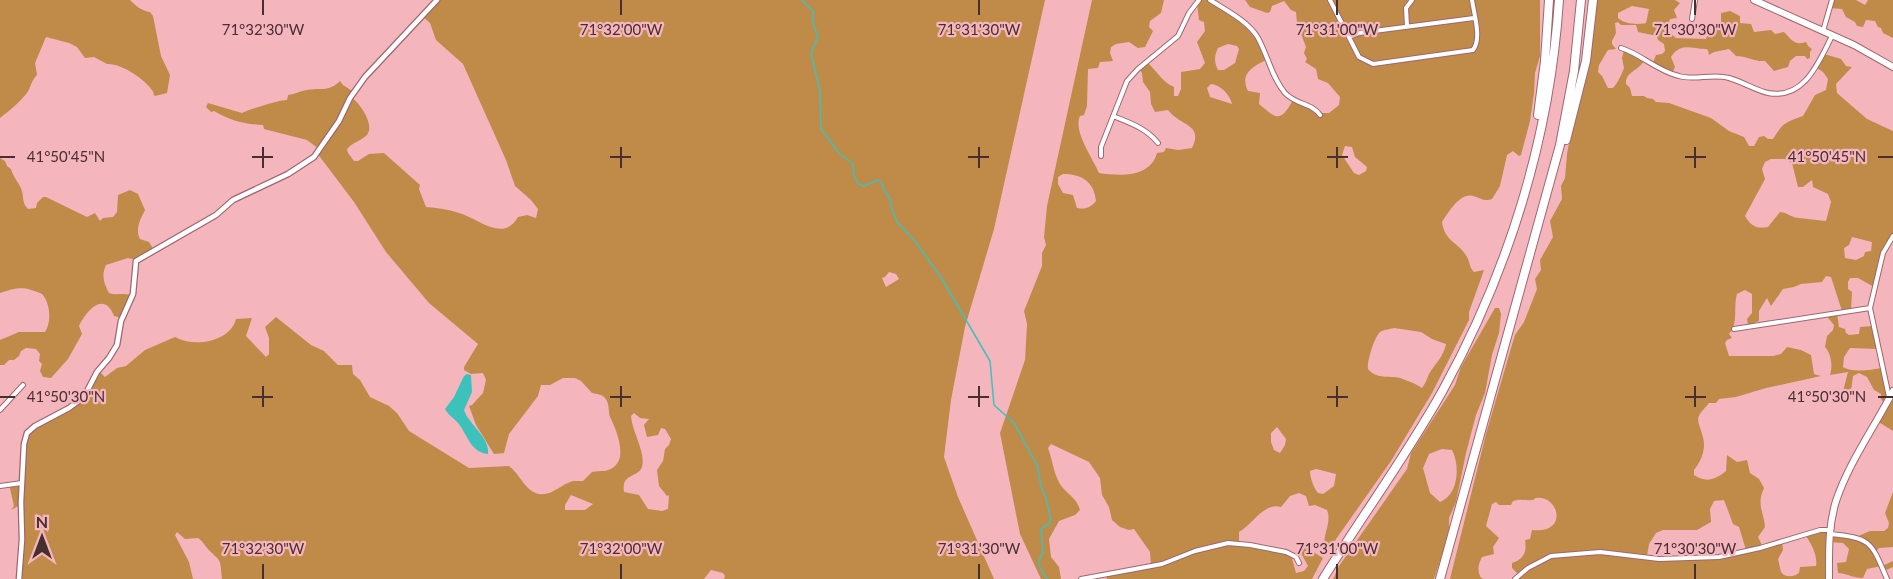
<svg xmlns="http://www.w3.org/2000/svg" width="1893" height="579" viewBox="0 0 1893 579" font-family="Lato,sans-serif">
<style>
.green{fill:#c08b49;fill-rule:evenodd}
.water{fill:#3dc1bb}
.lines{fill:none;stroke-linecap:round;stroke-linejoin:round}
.stream{stroke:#3dc1bb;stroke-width:1.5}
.minor-casing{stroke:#9f666e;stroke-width:6}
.tertiary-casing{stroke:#9f666e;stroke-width:7}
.primary-casing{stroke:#9f666e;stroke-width:8}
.motorway-casing{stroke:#9f666e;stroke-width:10}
.minor{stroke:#fff;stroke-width:4}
.tertiary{stroke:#fff;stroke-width:4.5}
.primary{stroke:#fff;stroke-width:6}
.motorway{stroke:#fff;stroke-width:8}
.ticks{fill:none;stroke:#472e31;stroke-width:2}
.ticks-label{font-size:15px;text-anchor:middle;fill:#472e31;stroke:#f5b5bd;stroke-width:4.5;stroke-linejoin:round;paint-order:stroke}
</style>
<rect width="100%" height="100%" fill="#f5b5bd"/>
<path class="green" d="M0 0H130C136 6 142 11 150 12L153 16 161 56 170 75 167 93 155 96 153 94 154 93C147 80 121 63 107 64L94 57 85 58 77 47 69 43 46 37 35 63 37 75C31 81 31 87 27 93 19 103 10 110 0 118Z
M437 0H1045L994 229 965 327 951 400 944 457 958 497 994 579H724L725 576 723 573 711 570 704 579H222C220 558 222 563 208 549 204 545 203 541 198 538L185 539 177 532 175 535 189 562 193 579H19L22 542 20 505 11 510 14 506 9 484 22 482 27 434 82 398 99 371 105 377 117 368 126 366 145 350 175 337C194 348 230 342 236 319L252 318 246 336 266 357 269 354V338L265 327 276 317 311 345 324 351 338 365H352L353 374 360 380 370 397 389 406 397 413 409 431 469 468 509 466C517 472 521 481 528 488 546 504 558 485 573 481 576 481 580 481 583 481L592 472C601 470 607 473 615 466 627 455 616 429 610 417 608 411 610 404 605 398 602 394 597 394 592 393L581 381 575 378H563L550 385H541L538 396 509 434 504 453 494 454 476 425 469 406 472 405 483 393 486 380 483 373 471 374 464 370V367L478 344 429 303 386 252 354 202 317 153 319 149 307 140 264 129 263 125C244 124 231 121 214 111L211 112 206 107 208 103 242 113C247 110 282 99 287 100L288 95C296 94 300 91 307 90 322 87 327 93 340 81L343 85 354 92 351 97C360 103 375 125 367 135 361 141 353 142 347 149L348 153 354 161H358L369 154 384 153 420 185 419 189 426 207C437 208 448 209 459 213 480 219 503 243 518 217L527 215 536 218 538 209 531 200 515 186 506 160 463 64 436 40 430 23 422 16ZM889 272 896 274 899 279 886 287 882 278 885 277ZM634 413 640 418 649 419 644 425 647 437 658 435 661 428 665 429 671 439 669 445 665 449 663 461 657 470 659 486 667 496 669 495 668 509 662 511 648 509 639 495 624 492C621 473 638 478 642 467 646 452 632 432 631 416ZM571 495 593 504 585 510H565V505Z
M1092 0H1164L1161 13 1150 21 1149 27 1153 31 1145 47 1138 48 1129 42 1116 44 1111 47 1110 53 1113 61 1100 62 1098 68 1088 69 1087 106 1084 115 1080 116C1073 131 1092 157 1099 173 1120 176 1150 178 1157 153L1164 152 1166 148 1178 150 1192 148C1204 124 1180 126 1168 110L1155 112 1151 104 1150 92 1143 82 1142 73 1138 68 1147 62C1156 70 1163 83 1174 87V96H1178L1181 89V72L1200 69 1205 63 1197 42 1205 31 1204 22 1199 20 1197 3 1200 0H1207C1236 19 1252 27 1268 59 1254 66 1239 73 1248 91L1260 93 1259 104C1277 119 1280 123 1293 100L1316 108 1319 113H1329L1339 105 1340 97 1328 83 1318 79 1316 69 1305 62 1307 59 1304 53 1306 47 1297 23 1296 12 1291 10 1284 1 1272 6 1270 12 1267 13 1250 7 1245 0H1540V56L1535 73 1534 93 1530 121 1521 155 1519 156 1513 151 1507 155 1500 186 1492 199C1484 202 1481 198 1473 196 1460 192 1448 213 1442 222 1445 243 1460 242 1468 259 1470 264 1470 268 1474 272L1484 270 1469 312V320L1432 393 1391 461 1327 552C1319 537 1333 525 1327 510L1315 505 1309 506 1306 496 1299 493 1290 496 1281 507C1264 502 1252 525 1239 532V543L1291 555 1296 573 1304 571 1308 566 1301 553 1304 546 1323 558 1312 579H1107L1106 574 1151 566 1150 552 1134 529 1129 530 1120 527 1112 520 1109 507 1102 495 1100 478 1089 462 1051 444 1048 448C1053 461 1054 478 1063 488 1070 496 1077 499 1080 510L1075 515 1059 521 1049 539 1051 557 1059 567 1061 579H1041L1020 534 1000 433 1025 360 1027 324 1024 311 1042 266V253L1046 245 1044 237 1047 206ZM1228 44 1237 46 1239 49 1235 63 1224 70H1218C1214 62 1214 56 1218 48ZM1211 84C1221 85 1230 95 1232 104L1210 97 1207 88ZM1345 146 1352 147 1355 157 1367 167 1366 171 1359 175 1354 173 1342 155ZM1063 174C1081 174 1094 181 1096 201 1091 207 1086 210 1077 208L1073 195 1063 193 1058 184V177ZM1394 328 1421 332 1432 339 1446 344C1444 356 1435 364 1429 374 1427 379 1425 384 1422 388 1415 383 1408 381 1400 378 1388 375 1378 380 1368 369 1367 361 1374 338 1380 332 1383 330 1390 329 1394 328ZM1277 427 1286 439 1285 445 1280 453 1274 450 1271 442V433ZM1316 469 1336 474 1334 486 1323 494 1318 493C1314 488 1310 478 1310 471Z
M1590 0H1675L1680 3 1674 10 1677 18 1670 19 1668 25V31L1676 38 1706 39 1709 32 1714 30 1716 25 1721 23V13L1730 11 1740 16V23L1751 24 1754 32 1771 30 1775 34 1784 32C1791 39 1794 46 1806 42L1808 46 1812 49 1810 52V58L1807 59 1805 56H1796L1790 61 1788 67 1774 71 1765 61C1755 62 1746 56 1736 56L1729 49 1714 52 1709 55 1708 50 1706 49C1690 49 1681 42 1671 57L1675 67 1671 75 1652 65 1656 55 1662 54 1665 51 1664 44 1658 40 1657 36 1638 32 1636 25H1621L1618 22 1615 23 1616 33 1612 41V44L1616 49 1608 50 1599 65 1598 72 1602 76 1608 88H1613C1617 84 1622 74 1624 68L1622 58 1624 50 1644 61C1638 71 1625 72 1626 84L1630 88 1632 96H1644L1647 98 1653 99 1656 102 1669 103 1711 118 1729 131 1744 137 1749 146H1754L1759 137 1764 136 1768 139H1773C1784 122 1784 123 1803 116L1815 95 1826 90 1828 79 1823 72 1817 68 1824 54 1841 59 1846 66 1852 67 1836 84 1837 93 1867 119 1893 131V236L1887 245 1874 287 1858 278H1850L1848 282V289L1852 292 1851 310 1842 311 1831 277 1826 276 1822 282 1801 284 1794 287 1783 289 1771 306 1767 298 1759 311V321L1748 325 1747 319 1752 313V294L1745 290 1737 294C1733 307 1739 323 1729 334L1732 338 1727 340 1725 343 1729 356H1773L1781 354 1787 347 1801 350 1811 355 1814 374 1821 376 1766 388 1736 397 1719 399 1716 403H1709C1705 408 1699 413 1698 419 1698 424 1701 429 1702 434 1707 447 1702 460 1694 470V475C1706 483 1715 480 1726 471L1727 455 1737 462 1747 460 1750 473 1759 479 1764 488C1756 505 1764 512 1765 527L1758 537 1763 547 1782 540 1783 550 1778 559 1781 572C1785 578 1794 577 1799 573L1800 567 1816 566C1818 556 1811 542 1804 534L1819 530 1856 537 1870 531H1884L1888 528 1889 523 1885 513 1893 492V547L1879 548 1875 552 1882 566 1893 561V567L1884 571 1881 566 1867 569 1863 578C1852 578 1850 574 1838 573L1837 563 1846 562 1849 549 1843 543 1829 542V579H1516L1519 575 1512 568V563C1524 559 1527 552 1525 540L1530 539 1532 530C1569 534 1559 495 1536 498 1535 498 1534 500 1532 500 1525 501 1521 498 1513 501L1511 505H1499L1496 502 1492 504 1486 526 1499 538 1493 547 1494 554 1482 557C1478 565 1477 570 1481 578L1484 579H1450L1486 434 1511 348 1515 335 1524 322 1537 289 1535 279 1541 270 1540 260 1553 237 1550 221 1562 199 1561 186 1565 178 1567 154 1573 121 1576 116ZM1632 6 1649 9 1646 23C1638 25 1624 24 1618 18V13ZM1771 159H1785L1792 163 1798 187H1803L1812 180 1813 187 1828 194 1831 202 1826 221C1816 220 1808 219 1799 218 1792 218 1788 213 1780 212L1768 227C1756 229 1751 226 1745 216L1765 179 1762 169 1765 162ZM1852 237 1872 242 1871 251 1865 252 1864 256 1856 260 1845 258 1844 248 1849 245ZM1724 500 1733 524 1739 527 1746 550C1715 556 1679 563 1647 556L1649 544 1656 533 1663 530H1697L1711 522 1710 509 1714 501Z
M1832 0H1856L1865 5 1868 0H1893V38L1883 33 1881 28 1878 27 1875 21 1866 20 1863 27 1857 26 1855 22 1846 17 1842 9 1829 8Z
M0 158 5 161 7 166 11 169C14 179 20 184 22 191 24 199 22 203 28 209L36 208 37 203 43 197H46L87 217 95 213 100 221 103 218 113 217 117 212 118 195 130 190 138 194 145 210C140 220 135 229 140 239L149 242 154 250 137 260 128 258 106 265C101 276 104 283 109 293 117 296 124 292 132 296L122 318 114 316C104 290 86 311 79 326L82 334 68 359 51 378 43 377 40 371 42 364 39 361 40 354 36 349 26 348 21 351 19 356 14 360H9L4 365H0V340L19 332H45C52 322 50 302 42 294 24 286 18 287 0 293Z
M1495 308H1499L1501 314 1499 333 1492 355 1485 393 1476 415 1466 453 1456 502 1449 518V534L1434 579H1333L1339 566 1407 469 1411 453 1455 385 1461 367ZM1442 449 1452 450C1460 465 1459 494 1440 502L1430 493 1423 468 1429 454Z
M1837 313 1839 327 1845 329 1846 333 1849 335 1859 334 1860 327 1873 326 1877 349 1850 348 1844 357 1843 367C1853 373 1870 370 1882 368L1887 391H1893V431L1877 421 1885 404 1881 399V394L1874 390 1867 377 1859 373 1853 376 1851 391H1843L1848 372 1830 375C1833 366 1831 353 1825 347L1827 336 1833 330 1834 325 1828 318V314Z"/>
<path class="water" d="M467 374 471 375 472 392 464 410C469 425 490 437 488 454 470 452 468 435 458 423 454 418 449 416 445 409L454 397 464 376Z"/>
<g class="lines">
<path class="stream" d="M802 0 813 11V23L818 37 811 53 820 91 821 129 840 154 853 164 854 175 858 184 864 186 878 180 882 183 885 192 890 198 891 207 897 222 915 241 942 279 990 361 994 405 1014 423 1037 465 1041 486 1046 498 1051 520 1049 524 1041 529 1043 553C1035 566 1040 567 1047 579"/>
<defs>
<path id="minor" d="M1210 0C1226 10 1249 22 1258 38 1268 56 1272 78 1285 93 1296 105 1312 103 1320 115
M1330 0 1359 57 1373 64 1473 50C1482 39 1474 14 1472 0
M1692 19 1695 0
M1407 26 1406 8 1412 0
M1823 31 1832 0
M1349 37 1359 33 1374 31 1474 18
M1621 48C1641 54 1657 71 1679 76 1695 81 1712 73 1729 78 1743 82 1755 90 1768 93 1805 100 1819 61 1832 36
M1113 116C1130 123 1146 128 1158 143
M1101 156V147L1127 81 1138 69 1178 36 1189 13 1199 0
M1734 329 1870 308
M1889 397 1870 308 1883 253 1893 236
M0 410 23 385
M0 486 22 483
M1830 534C1872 538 1871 542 1887 579
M1081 579 1162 564 1195 551 1228 543 1250 545 1286 552 1296 557 1299 563
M1515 579 1528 568 1551 556 1600 552 1659 559 1719 557 1760 548 1820 530H1830"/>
<path id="tertiary" d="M19 579 22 539 21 502 24 444 27 433 35 426 69 408 84 397 97 372 109 358 117 345 121 321 133 294 136 261 216 215 233 200 288 174 314 157 339 121 350 98 365 77 437 0"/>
<path id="primary" d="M1754 0 1854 45 1893 67
M1829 579C1829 553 1828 527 1836 501 1849 462 1874 428 1893 391"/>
<path id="motorway" d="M1538 115 1545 61 1549 0
M1566 140 1586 61 1593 0
M1323 579C1362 516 1407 455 1443 390 1509 270 1550 137 1559 0
M1440 579 1560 145 1574 71 1581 0"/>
</defs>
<use href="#minor" class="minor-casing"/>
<use href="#tertiary" class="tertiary-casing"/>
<use href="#primary" class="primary-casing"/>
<use href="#motorway" class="motorway-casing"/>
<use href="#minor" class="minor"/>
<use href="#tertiary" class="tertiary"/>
<use href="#primary" class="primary"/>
<use href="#motorway" class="motorway"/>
</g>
<path class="ticks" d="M263 0V15M621 0V15M979 0V15M1337 0V15M1695 0V15M263 147V168M621 147V168M979 147V168M1337 147V168M1695 147V168M0 157H15M252 157H273M610 157H631M968 157H989M1327 157H1348M1685 157H1706M1878 157H1893M263 386V407M621 386V407M979 386V407M1337 386V407M1695 386V407M0 397H15M252 397H273M610 397H631M968 397H989M1327 397H1348M1685 397H1706M1878 397H1893M263 564V579M621 564V579M979 564V579M1337 564V579M1695 564V579"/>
<g class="ticks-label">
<text x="263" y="35">71°32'30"W</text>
<text x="621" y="35">71°32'00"W</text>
<text x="979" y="35">71°31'30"W</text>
<text x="1337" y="35">71°31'00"W</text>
<text x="1695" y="35">71°30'30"W</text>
<text x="66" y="162">41°50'45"N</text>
<text x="1827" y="162">41°50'45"N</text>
<text x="66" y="402">41°50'30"N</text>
<text x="1827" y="402">41°50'30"N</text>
<text x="263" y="554">71°32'30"W</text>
<text x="621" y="554">71°32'00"W</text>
<text x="979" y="554">71°31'30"W</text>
<text x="1337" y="554">71°31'00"W</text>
<text x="1695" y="554">71°30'30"W</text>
</g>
<g transform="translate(42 537)" stroke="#f5b5bd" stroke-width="4.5" paint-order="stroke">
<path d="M0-4.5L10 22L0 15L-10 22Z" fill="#472e31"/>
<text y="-9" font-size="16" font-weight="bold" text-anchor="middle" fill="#472e31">N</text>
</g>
</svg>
